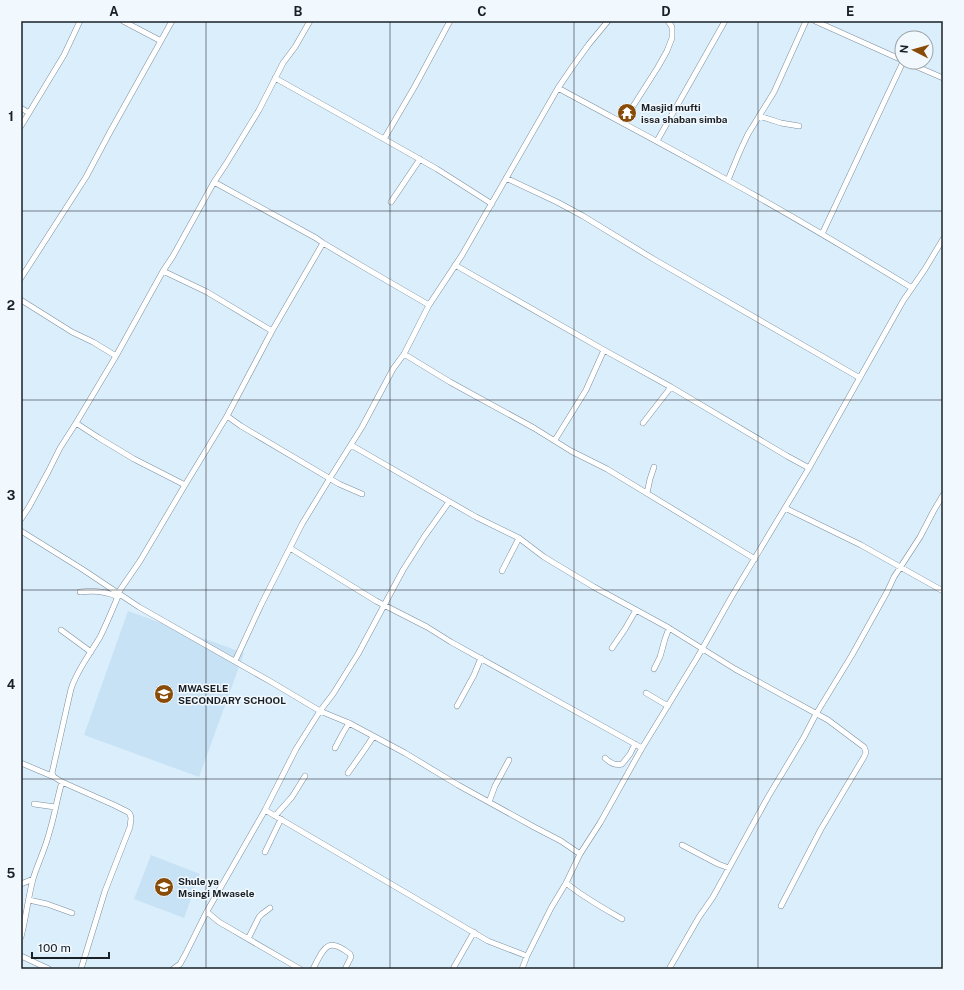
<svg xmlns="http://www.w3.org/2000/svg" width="964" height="990" viewBox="0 0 964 990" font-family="'Public Sans',sans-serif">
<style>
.built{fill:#c8e2f5}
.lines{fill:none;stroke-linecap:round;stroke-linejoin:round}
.street-casing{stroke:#7c8e9b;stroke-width:6}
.street{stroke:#fff;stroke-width:5}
.grid{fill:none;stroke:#1a2126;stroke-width:1;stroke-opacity:0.55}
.labels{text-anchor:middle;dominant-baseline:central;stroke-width:3;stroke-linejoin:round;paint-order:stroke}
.poi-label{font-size:10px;font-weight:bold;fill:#1a2126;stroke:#f1f9ff;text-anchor:start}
.neatline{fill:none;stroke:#1a2126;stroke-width:1.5}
.grid-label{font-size:13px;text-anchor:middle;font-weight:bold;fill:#1a2126}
</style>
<rect width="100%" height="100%" fill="#dbeefc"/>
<path class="built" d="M128 611 244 653 199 777 84 735Z
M151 855 200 874 184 918 134 899Z"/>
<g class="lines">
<defs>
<path id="street" d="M123 21 161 41
M815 21 902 60
M906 62 943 78
M275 78 384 139 437 169 492 204
M558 88C615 119 672 149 729 181 791 215 851 251 912 288
M21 108 29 113
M759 116 781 123 799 126
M623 122 658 67 667 51 672 38V27L668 21
M21 126 64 55 80 21
M384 139 415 86 450 21
M657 141 725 21
M506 178 557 202 583 216 655 260 860 378
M728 180 740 151 748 134 774 92 806 21
M214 182 316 238 323 243 367 269 429 305
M391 202 420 159
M822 234 903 62
M455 265 604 350 671 387 787 456 809 468
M163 271 207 292 272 331
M21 278 86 177 110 132 172 21
M21 300 72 332 93 342 116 356
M404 354 450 382 534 428 571 451 607 469 755 559
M227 416 241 426 339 484 362 494
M76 423 99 438 134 459 185 485
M643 423 671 387
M555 440 586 390 604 350
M351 445 476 517 519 538 544 557 594 587 669 628 735 669 828 720 864 747 866 752 864 757 821 829 781 906
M647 493 650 479 654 467
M785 508 861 545 943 591
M21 519 29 507 48 472 60 448 76 423 116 356 163 271 173 256 214 182 226 164 259 110 283 63 295 47 310 21
M21 531 82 569 139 607 273 683 320 711 349 723 405 753 458 785 534 827 561 841 580 854
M290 548 376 601 427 627 451 642 642 748
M502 571 519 538
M80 592C94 590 106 591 118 597
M118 593 140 561 185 485 227 416 272 331 323 243
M61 630 91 652
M612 648 625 629 636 610
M235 661 261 605 302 524 330 478 362 427 393 369 404 354 429 305 462 255 558 88 573 66 589 44 608 21
M654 669 660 657 665 639 669 628
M646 693 668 706
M457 706 474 675 481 658
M335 748 343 733 349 723
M605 758C609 762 615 766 622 764L630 754 635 744
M21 763 54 777
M348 773 365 749 373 737
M489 802 495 786 509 760
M34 804 55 807
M265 810 488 941 527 956
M275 816 292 797 305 776
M682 845 718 864 729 868
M265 852 281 819
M566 883C583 897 603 908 622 919
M21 884 33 879
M29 900 47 904 72 913
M207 912 219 922 300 969
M21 937C26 918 28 898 33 879 38 863 46 847 50 830 55 814 57 798 62 782
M248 939 259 917 262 914 270 908
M21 956 49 969
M454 967 474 932
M81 969 105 891 130 827 131 818 130 814 128 812 114 805 62 782 54 777 52 773 71 689C77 670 90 654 100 637 107 623 113 608 119 594
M173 969 180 964 185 955 206 913 265 810 296 749 320 711 333 694 358 654 403 570 424 537 449 502
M313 969C324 948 327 936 350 954L351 957 345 969
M522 969 527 956 551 908 566 883 580 854 600 823 642 748 697 658 732 596 809 468 903 301 925 269 943 239
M669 969 699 917 713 897 768 797 804 737 816 714 852 655 887 592 894 577 920 537 933 512 943 495"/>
</defs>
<use href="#street" class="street-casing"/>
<use href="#street" class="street"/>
</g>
<path class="grid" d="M206 21V969M390 21V969M574 21V969M758 21V969M21 211H943M21 400H943M21 590H943M21 779H943"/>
<defs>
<symbol id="temple-disc" viewBox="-11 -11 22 22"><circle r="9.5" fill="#884b08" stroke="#f1f9ff"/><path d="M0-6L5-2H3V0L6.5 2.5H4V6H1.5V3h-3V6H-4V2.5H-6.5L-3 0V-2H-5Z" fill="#fff"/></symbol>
<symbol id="school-disc" viewBox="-11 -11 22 22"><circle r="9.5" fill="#884b08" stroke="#f1f9ff"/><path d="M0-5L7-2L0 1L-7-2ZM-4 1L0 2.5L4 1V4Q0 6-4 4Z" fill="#fff"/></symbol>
</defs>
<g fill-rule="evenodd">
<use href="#temple-disc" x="616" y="102" width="22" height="22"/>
<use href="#school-disc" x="153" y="683" width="22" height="22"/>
<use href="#school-disc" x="153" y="876" width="22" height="22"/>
</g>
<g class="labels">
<g class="poi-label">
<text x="641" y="107">Masjid mufti<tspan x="641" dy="12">issa shaban simba</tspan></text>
<text x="178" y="688">MWASELE<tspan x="178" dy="12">SECONDARY SCHOOL</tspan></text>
<text x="178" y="881">Shule ya<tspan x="178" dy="12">Msingi Mwasele</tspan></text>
</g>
</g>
<rect width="964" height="990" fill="none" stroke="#f1f9ff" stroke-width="44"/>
<g transform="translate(914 50) rotate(276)"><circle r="19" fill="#f1f9ff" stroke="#9ba3a8"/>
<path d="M0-3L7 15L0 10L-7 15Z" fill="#884b08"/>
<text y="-6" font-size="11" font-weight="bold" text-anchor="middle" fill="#1a2126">N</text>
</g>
<path d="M32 952v6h77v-6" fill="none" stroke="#1a2126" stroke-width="2"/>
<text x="38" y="952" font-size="12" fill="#1a2126" stroke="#f1f9ff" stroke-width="3" paint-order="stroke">100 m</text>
<rect x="22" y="22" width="920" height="946" class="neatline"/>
<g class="grid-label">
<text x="114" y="16">A</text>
<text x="298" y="16">B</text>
<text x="482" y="16">C</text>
<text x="666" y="16">D</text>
<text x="850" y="16">E</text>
<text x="11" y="121">1</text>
<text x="11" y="310">2</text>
<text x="11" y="500">3</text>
<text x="11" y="689">4</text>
<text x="11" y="878">5</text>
</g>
</svg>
